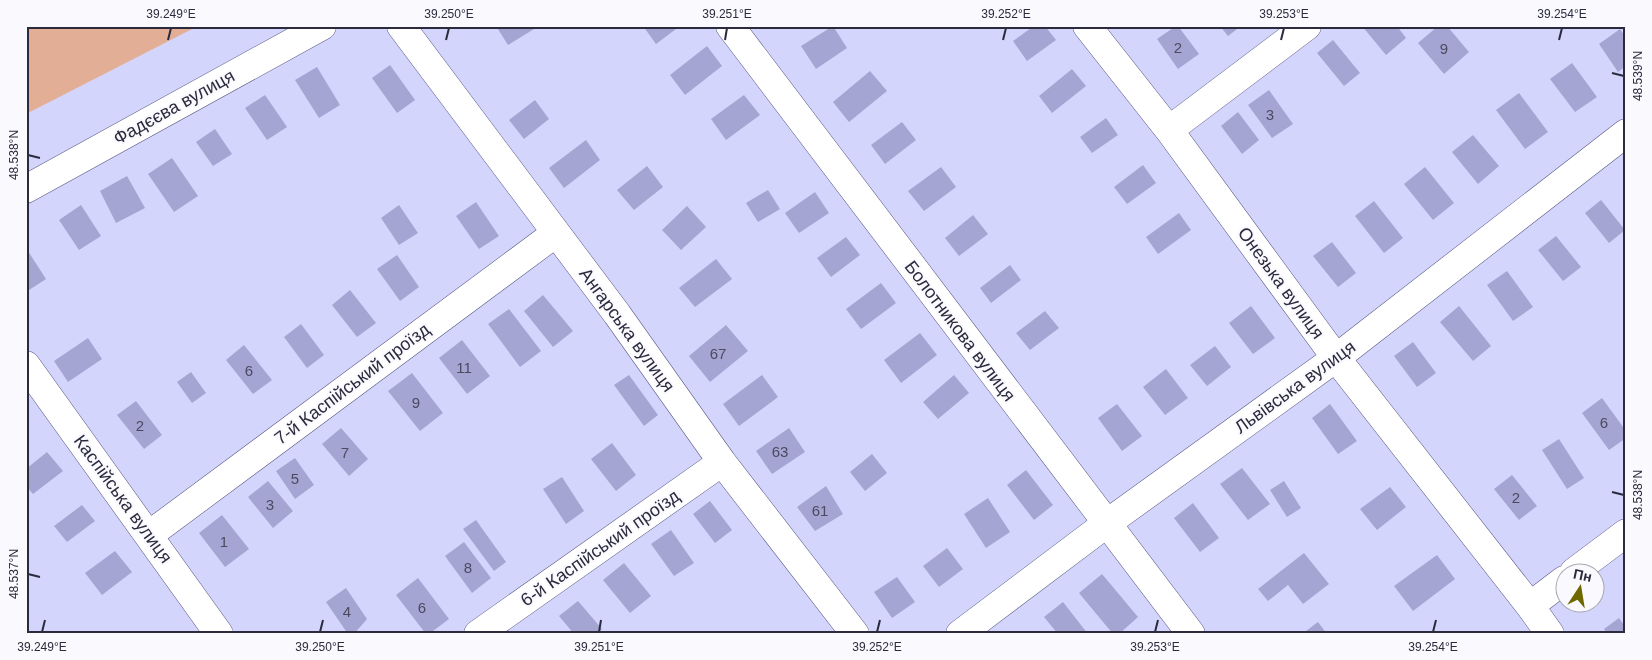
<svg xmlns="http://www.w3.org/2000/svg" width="1652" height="660" viewBox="0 0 1652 660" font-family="Arial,sans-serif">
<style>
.green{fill:#e3ae96}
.building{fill:#a5a5d3}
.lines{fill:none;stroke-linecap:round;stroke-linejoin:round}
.minor-casing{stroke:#595882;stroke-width:29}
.minor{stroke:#fff;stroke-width:28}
.ticks{fill:none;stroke:#2b2b3d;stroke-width:2}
.labels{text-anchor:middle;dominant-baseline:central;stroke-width:4;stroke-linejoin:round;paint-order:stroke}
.number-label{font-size:15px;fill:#4a4a62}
.street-label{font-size:18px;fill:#2b2b3d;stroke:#f9f9fe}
.neatline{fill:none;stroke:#2b2b3d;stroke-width:2}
.ticks-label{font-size:12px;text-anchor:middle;fill:#2b2b3d}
</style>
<rect width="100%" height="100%" fill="#d4d5fc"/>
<path class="green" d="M26 26H198L26 114Z"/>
<path class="building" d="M496 26H539L508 45Z
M643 26H680L656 44Z
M833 26 847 48 816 69 801 46Z
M1034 26H1045L1056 40 1027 61 1013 41Z
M1176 26H1178L1199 54 1178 69 1157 39Z
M1220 26H1241L1228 36Z
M1362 26H1397L1406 38 1386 55Z
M1438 26H1447L1469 52 1444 74 1418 43Z
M1620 29 1626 38V66L1618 72 1599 44Z
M1333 40 1360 73 1344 86 1317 53Z
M707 46 722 66 685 95 670 75Z
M1572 63 1597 97 1575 112 1550 79Z
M390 65 415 100 397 113 372 78Z
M317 67 340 105 319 118 295 80Z
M1072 69 1086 86 1052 113 1039 96Z
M870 71 887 91 849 122 833 102Z
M1269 90 1293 124 1272 138 1248 105Z
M1519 93 1548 132 1525 149 1496 110Z
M265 95 287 127 267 140 245 108Z
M744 95 760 115 726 140 711 119Z
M535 100 549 119 524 139 509 120Z
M1238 112 1259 140 1242 154 1221 126Z
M1106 118 1118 135 1092 153 1080 137Z
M902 122 916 140 885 164 871 145Z
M215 129 232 154 213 166 196 142Z
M1473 135 1499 166 1478 184 1452 152Z
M586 140 600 160 564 188 549 168Z
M172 158 198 196 174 212 148 174Z
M1143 165 1156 183 1127 204 1114 187Z
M647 166 663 187 634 210 617 190Z
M941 167 956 187 924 211 908 191Z
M1425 167 1454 203 1433 220 1404 184Z
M127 176 145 208 116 223 100 191Z
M768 190 780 209 758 222 746 203Z
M815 192 829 213 799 233 785 213Z
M1601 200 1625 230 1609 243 1585 213Z
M1374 201 1403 238 1384 253 1355 216Z
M476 202 499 236 479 249 456 216Z
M81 205 101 236 79 250 59 220Z
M399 205 418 233 399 245 381 218Z
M687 206 706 227 681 250 662 230Z
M1179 213 1191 230 1158 254 1146 237Z
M973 215 988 234 959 256 945 238Z
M1556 236 1581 267 1563 281 1538 250Z
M846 237 860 255 831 277 817 258Z
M1332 242 1356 273 1338 287 1313 256Z
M26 248 46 279 26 292Z
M397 255 419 287 400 301 377 269Z
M716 259 732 279 695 307 679 288Z
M1010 265 1021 280 991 303 980 288Z
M1507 271 1533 307 1513 321 1487 285Z
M881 283 896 303 861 329 846 309Z
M350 290 376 323 357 337 332 305Z
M543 295 573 331 553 347 524 311Z
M1251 306 1275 338 1253 354 1229 323Z
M1459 306 1491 346 1473 361 1440 322Z
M509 309 541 351 520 367 488 324Z
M1045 311 1059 328 1030 350 1016 333Z
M301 324 324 355 307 368 284 337Z
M726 325 748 351 710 382 689 356Z
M920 333 937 355 901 383 884 360Z
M88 338 102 359 68 382 54 361Z
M462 340 490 376 467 394 439 358Z
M1413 342 1436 373 1417 387 1394 356Z
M244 345 272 380 253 394 226 360Z
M1215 346 1231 367 1207 386 1190 365Z
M1166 369 1188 398 1165 415 1143 387Z
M191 372 206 393 192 403 177 382Z
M412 373 443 413 420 431 388 391Z
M629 375 658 415 644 426 614 385Z
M762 375 778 397 739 426 723 404Z
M954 375 969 393 938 419 923 402Z
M1602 398 1626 431V438L1609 450 1582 413Z
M136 401 162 435 144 449 117 415Z
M1117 404 1142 436 1122 451 1098 418Z
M1330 404 1357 441 1338 454 1312 418Z
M341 428 368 459 349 476 322 444Z
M789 428 805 452 772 474 756 451Z
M1559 439 1584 478 1567 489 1542 450Z
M612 443 636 475 616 491 591 459Z
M47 452 63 471 33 494 26 486V469Z
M872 454 887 473 865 491 850 472Z
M295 458 314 485 295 499 276 471Z
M1242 468 1270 504 1248 520 1220 484Z
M1026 470 1053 505 1034 520 1007 485Z
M1512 475 1537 506 1519 520 1494 489Z
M562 477 584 511 566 524 543 489Z
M268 481 293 511 273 528 248 497Z
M1284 481 1301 508 1287 517 1270 490Z
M826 486 843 514 815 531 797 507Z
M1390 487 1406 507 1377 530 1360 509Z
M988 498 1010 532 986 548 964 514Z
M710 501 732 530 715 543 693 514Z
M1193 503 1219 538 1200 552 1174 518Z
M82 505 95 521 67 542 54 526Z
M222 515 249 549 225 567 199 533Z
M476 520 506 562 494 571 463 529Z
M671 530 694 563 674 576 651 544Z
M464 542 491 578 472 593 445 556Z
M947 548 963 569 939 587 923 566Z
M115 551 132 572 102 595 85 573Z
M1304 553 1329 584 1303 604 1288 585 1268 601 1258 589Z
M1437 555 1455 579 1413 611 1394 586Z
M624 563 651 596 630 613 603 580Z
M1102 574 1138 617 1119 634H1113L1079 593Z
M897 577 915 602 892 618 874 592Z
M418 578 449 619 429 634H426L396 595Z
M346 588 367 619 354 634H348L326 602Z
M578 601 602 629 597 634H574L559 616Z
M1063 602 1088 634H1058L1044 617Z
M1619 618 1626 628V634H1607L1604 629Z
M1318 622 1327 634H1302Z"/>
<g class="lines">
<defs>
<path id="minor" d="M401 26 617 314 722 462 855 634
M730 26 1191 634
M1087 26 1169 130 1336 358 1530 606 1550 634
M1169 130 1307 26
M26 189 322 26
M26 365 219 634
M149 535 556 233
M1574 572 1626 533
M1530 606 1564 580
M478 634 722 462
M960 634 1106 524 1336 358 1626 133"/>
</defs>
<use href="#minor" class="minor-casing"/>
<use href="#minor" class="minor"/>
</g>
<path class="ticks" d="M168 40 171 28M446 40 449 28M725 40 727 28M1003 40 1006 28M1281 40 1284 28M1559 40 1562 28M1612 73 1624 76M28 155 40 158M1612 492 1624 495M28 574 40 577M42 632 45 620M320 632 323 620M599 632 601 620M877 632 880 620M1155 632 1158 620M1433 632 1436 620"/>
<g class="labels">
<g class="number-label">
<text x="1178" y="47">2</text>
<text x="1444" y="48">9</text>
<text x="1270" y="114">3</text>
<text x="718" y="353">67</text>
<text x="464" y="367">11</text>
<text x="249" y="370">6</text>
<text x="416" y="402">9</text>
<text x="1604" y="422">6</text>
<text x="140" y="425">2</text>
<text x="780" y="451">63</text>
<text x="345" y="452">7</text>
<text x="295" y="478">5</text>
<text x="1516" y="497">2</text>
<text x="270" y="504">3</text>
<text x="820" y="510">61</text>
<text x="224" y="541">1</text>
<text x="468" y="567">8</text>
<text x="422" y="607">6</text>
<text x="347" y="611">4</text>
</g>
<g class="street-label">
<text transform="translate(174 107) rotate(-29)">Фадєєва вулиця</text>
<text transform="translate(1281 283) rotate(54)">Онезька вулиця</text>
<text transform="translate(627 330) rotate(54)">Ангарська вулиця</text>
<text transform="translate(960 331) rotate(53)">Болотникова вулиця</text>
<text transform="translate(352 384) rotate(-37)">7-й Каспійський проїзд</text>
<text transform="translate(1295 387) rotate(-36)">Львівська вулиця</text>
<text transform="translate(123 499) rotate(54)">Каспійська вулиця</text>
<text transform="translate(600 548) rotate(-35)">6-й Каспійський проїзд</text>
</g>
</g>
<rect width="1652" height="660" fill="none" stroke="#f9f9fe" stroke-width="55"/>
<g transform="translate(1580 588) rotate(12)"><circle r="24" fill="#f9f9fe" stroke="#a7a7b1"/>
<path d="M0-4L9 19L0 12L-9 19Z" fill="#6f6800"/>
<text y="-8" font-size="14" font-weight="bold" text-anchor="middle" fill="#2b2b3d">Пн</text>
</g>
<rect x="28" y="28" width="1596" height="604" class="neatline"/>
<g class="ticks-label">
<text x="171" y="18">39.249°E</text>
<text x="449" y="18">39.250°E</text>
<text x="727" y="18">39.251°E</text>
<text x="1006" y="18">39.252°E</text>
<text x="1284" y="18">39.253°E</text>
<text x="1562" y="18">39.254°E</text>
<text transform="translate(1638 76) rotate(-90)" y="4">48.539°N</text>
<text transform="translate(14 155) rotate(-90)" y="4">48.538°N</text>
<text transform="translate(1638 495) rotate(-90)" y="4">48.538°N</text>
<text transform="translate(14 574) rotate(-90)" y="4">48.537°N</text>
<text x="42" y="651">39.249°E</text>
<text x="320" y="651">39.250°E</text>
<text x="599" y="651">39.251°E</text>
<text x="877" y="651">39.252°E</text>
<text x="1155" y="651">39.253°E</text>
<text x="1433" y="651">39.254°E</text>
</g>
</svg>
